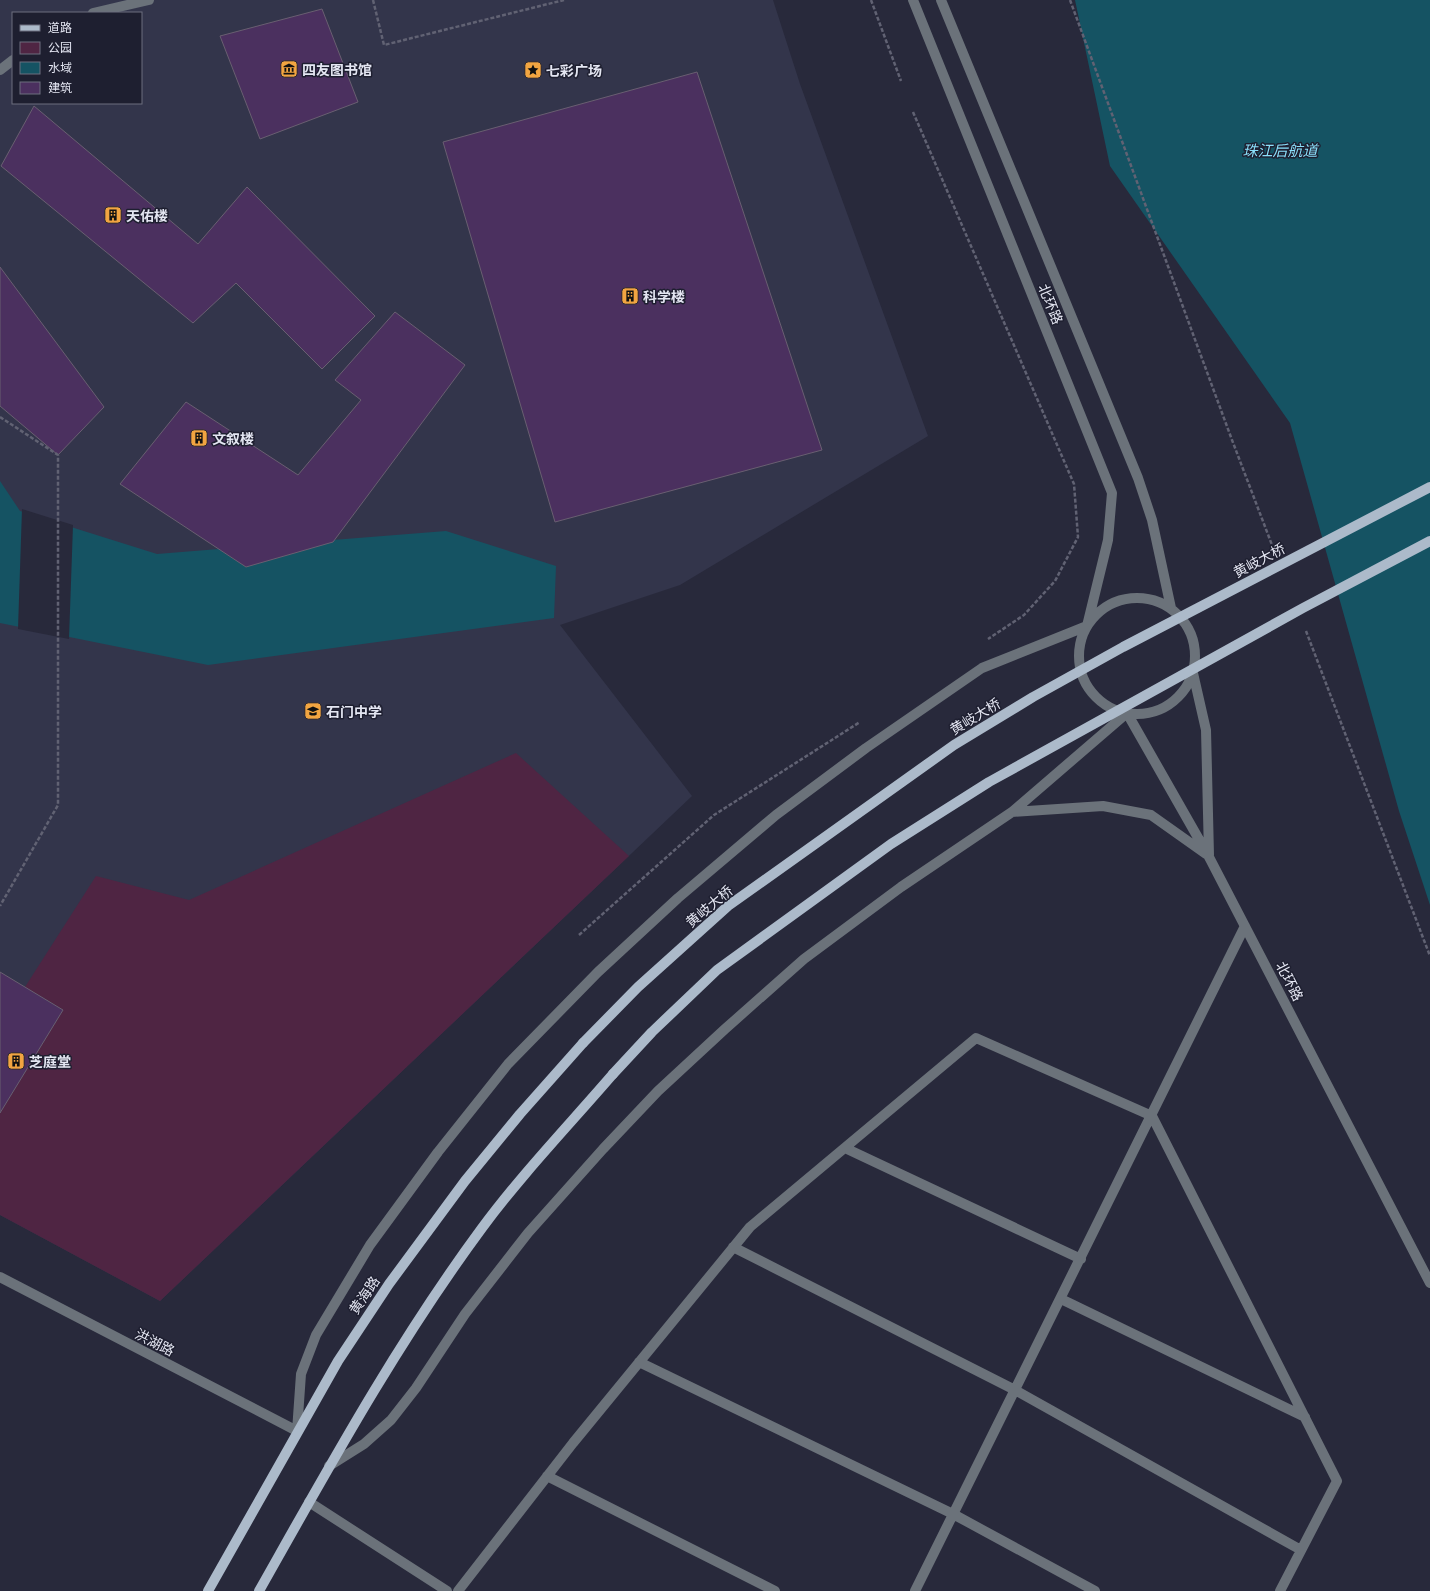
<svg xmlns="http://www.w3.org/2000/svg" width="1430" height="1591" viewBox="0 0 1430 1591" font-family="Barlow,'Noto Sans SC',sans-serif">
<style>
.built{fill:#33354b;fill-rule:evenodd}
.green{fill:#4f2543}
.water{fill:#155363}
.pier{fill:#28293b}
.building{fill:#4b305f;stroke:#695f71}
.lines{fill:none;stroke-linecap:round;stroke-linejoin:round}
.path{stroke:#616273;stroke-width:2.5;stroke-dasharray:4 2;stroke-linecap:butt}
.minor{stroke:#6b727a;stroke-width:10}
.major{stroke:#acbaca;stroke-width:10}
.major-bridge{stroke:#acbaca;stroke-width:10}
.labels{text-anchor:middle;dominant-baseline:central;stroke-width:3;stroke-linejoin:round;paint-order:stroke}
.poi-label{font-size:14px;font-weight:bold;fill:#e4e6f2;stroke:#1e1f30;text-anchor:start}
.street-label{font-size:14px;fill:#e4e6f2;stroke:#1e1f30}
.water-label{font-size:15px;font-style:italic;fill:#8adffa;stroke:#1e1f30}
</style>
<rect width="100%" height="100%" fill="#28293b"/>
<path class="built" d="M0 0H773L800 84 928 436 680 585 560 625 692 796 160 1301 0 1215ZM13 13H141V103H13Z"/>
<path class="green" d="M516 753 629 856 160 1301 0 1215V1113L63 1010 25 987 96 876 189 900Z"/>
<path class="water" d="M1075 0H1430V905L1399 811 1290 423 1110 166Z
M0 481 20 511 157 554 446 531 556 566 554 618 208 665 0 623Z"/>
<path class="pier" d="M22 509 73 525 69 639 18 629Z"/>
<path class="building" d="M322 9 358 102 260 139 220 36Z
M697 72 822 450 555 522 443 142Z
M34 106 198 244 247 187 375 316 322 369 236 283 193 323 1 166Z
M0 267 104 407 58 455 0 406Z
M395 312 465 365 333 542 246 567 120 484 186 402 298 475 361 400 335 380Z
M0 972 63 1010 0 1113Z"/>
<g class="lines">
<path class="path" d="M373 0 384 45 564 0
M871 0 901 81
M1070 0 1232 440 1272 545
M913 112 1074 484 1078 537 1055 581 1024 615 988 639
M0 417 58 455V805L0 906
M1306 631 1430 956
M579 935 714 815 860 722"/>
<path class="minor" d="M913 0 1112 493 1108 540 1087 626
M941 0 1138 478 1152 520 1171 608
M93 13 149 0
M0 70 13 60
M1079 656a58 58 0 1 1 116 0a58 58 0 1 1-116 0Z
M1193 673 1206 730 1209 855
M1127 713 1209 857 1430 1283
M1012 812 1103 806 1151 815 1206 854
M845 1148 1081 1259
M733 1247 1015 1390 1301 1550
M0 1277 297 1431 301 1374 316 1335 370 1245 438 1152 508 1064 598 972 678 898 776 815 866 748 982 668 1087 626
M1061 1299 1305 1417
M639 1362 953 1514 1095 1591
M329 1466 364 1444 391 1420 416 1388 465 1314 528 1233 603 1149 658 1091 725 1029 804 959 901 887 1012 812 1127 713
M547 1476 775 1591
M309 1502 447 1591
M458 1591 573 1443 750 1227 976 1038 1152 1116 1337 1481 1280 1591
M915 1591 1245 926"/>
<path class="major" d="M208 1591 338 1361 389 1284 465 1181 520 1114 583 1043
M259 1591C329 1467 397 1343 482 1228 522 1174 569 1125 613 1074"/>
<path class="major-bridge" d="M583 1043 638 987 728 906 954 745 1033 697 1123 647 1430 487
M613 1074 652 1032 717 970 891 844 989 782 1303 608 1430 541"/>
</g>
<defs>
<symbol id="museum-square" viewBox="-11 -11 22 22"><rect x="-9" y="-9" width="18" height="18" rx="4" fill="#f2a541" stroke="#1e1f30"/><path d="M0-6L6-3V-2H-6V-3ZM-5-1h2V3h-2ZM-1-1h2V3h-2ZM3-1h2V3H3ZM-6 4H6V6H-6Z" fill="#111"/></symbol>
<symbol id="sight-square" viewBox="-11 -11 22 22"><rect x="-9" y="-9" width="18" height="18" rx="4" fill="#f2a541" stroke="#1e1f30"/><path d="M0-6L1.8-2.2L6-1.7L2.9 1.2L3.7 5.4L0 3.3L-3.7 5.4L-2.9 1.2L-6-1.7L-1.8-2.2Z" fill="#111"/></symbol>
<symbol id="building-square" viewBox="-11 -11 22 22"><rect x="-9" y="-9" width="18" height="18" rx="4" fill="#f2a541" stroke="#1e1f30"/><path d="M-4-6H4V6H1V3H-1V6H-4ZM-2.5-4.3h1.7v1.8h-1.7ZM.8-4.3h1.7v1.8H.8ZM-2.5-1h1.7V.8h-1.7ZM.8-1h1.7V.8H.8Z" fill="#111"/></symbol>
<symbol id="school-square" viewBox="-11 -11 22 22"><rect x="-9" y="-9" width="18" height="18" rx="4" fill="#f2a541" stroke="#1e1f30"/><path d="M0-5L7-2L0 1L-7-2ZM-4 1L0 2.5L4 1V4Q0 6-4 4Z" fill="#111"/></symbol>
</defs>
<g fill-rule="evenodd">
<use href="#museum-square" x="279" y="59" width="20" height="20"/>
<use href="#sight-square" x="523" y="60" width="20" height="20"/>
<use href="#building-square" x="103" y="205" width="20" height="20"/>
<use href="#building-square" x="620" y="286" width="20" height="20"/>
<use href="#building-square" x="189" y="428" width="20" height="20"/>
<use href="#school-square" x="303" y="701" width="20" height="20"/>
<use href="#building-square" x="6" y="1051" width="20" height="20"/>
</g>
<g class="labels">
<g class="poi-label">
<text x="302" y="69">四友图书馆</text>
<text x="546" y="70">七彩广场</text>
<text x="126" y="215">天佑楼</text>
<text x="643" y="296">科学楼</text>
<text x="212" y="438">文叙楼</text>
<text x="326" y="711">石门中学</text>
<text x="29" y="1061">芝庭堂</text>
</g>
<g class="street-label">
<text transform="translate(1051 304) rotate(68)">北环路</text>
<text transform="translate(1259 560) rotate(-28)">黄岐大桥</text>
<text transform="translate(975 716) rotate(-31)">黄岐大桥</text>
<text transform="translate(709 906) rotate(-40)">黄岐大桥</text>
<text transform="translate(1290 981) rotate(63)">北环路</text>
<text transform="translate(364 1295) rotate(-56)">黄海路</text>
<text transform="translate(155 1342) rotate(27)">洪湖路</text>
</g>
<g class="water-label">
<text x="1280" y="150">珠江后航道</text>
</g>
</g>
<rect x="12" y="12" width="130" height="92" fill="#1e1f30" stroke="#6d6f7e"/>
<rect x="20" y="25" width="20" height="6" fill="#acbaca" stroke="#6d6f7e"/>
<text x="48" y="32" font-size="12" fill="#e4e6f2">道路</text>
<rect x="20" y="42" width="20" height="12" fill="#4f2543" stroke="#6d6f7e"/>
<text x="48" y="52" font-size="12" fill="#e4e6f2">公园</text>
<rect x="20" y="62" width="20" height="12" fill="#155363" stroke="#6d6f7e"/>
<text x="48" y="72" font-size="12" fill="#e4e6f2">水域</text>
<rect x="20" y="82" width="20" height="12" fill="#4b305f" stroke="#6d6f7e"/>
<text x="48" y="92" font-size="12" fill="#e4e6f2">建筑</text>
</svg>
